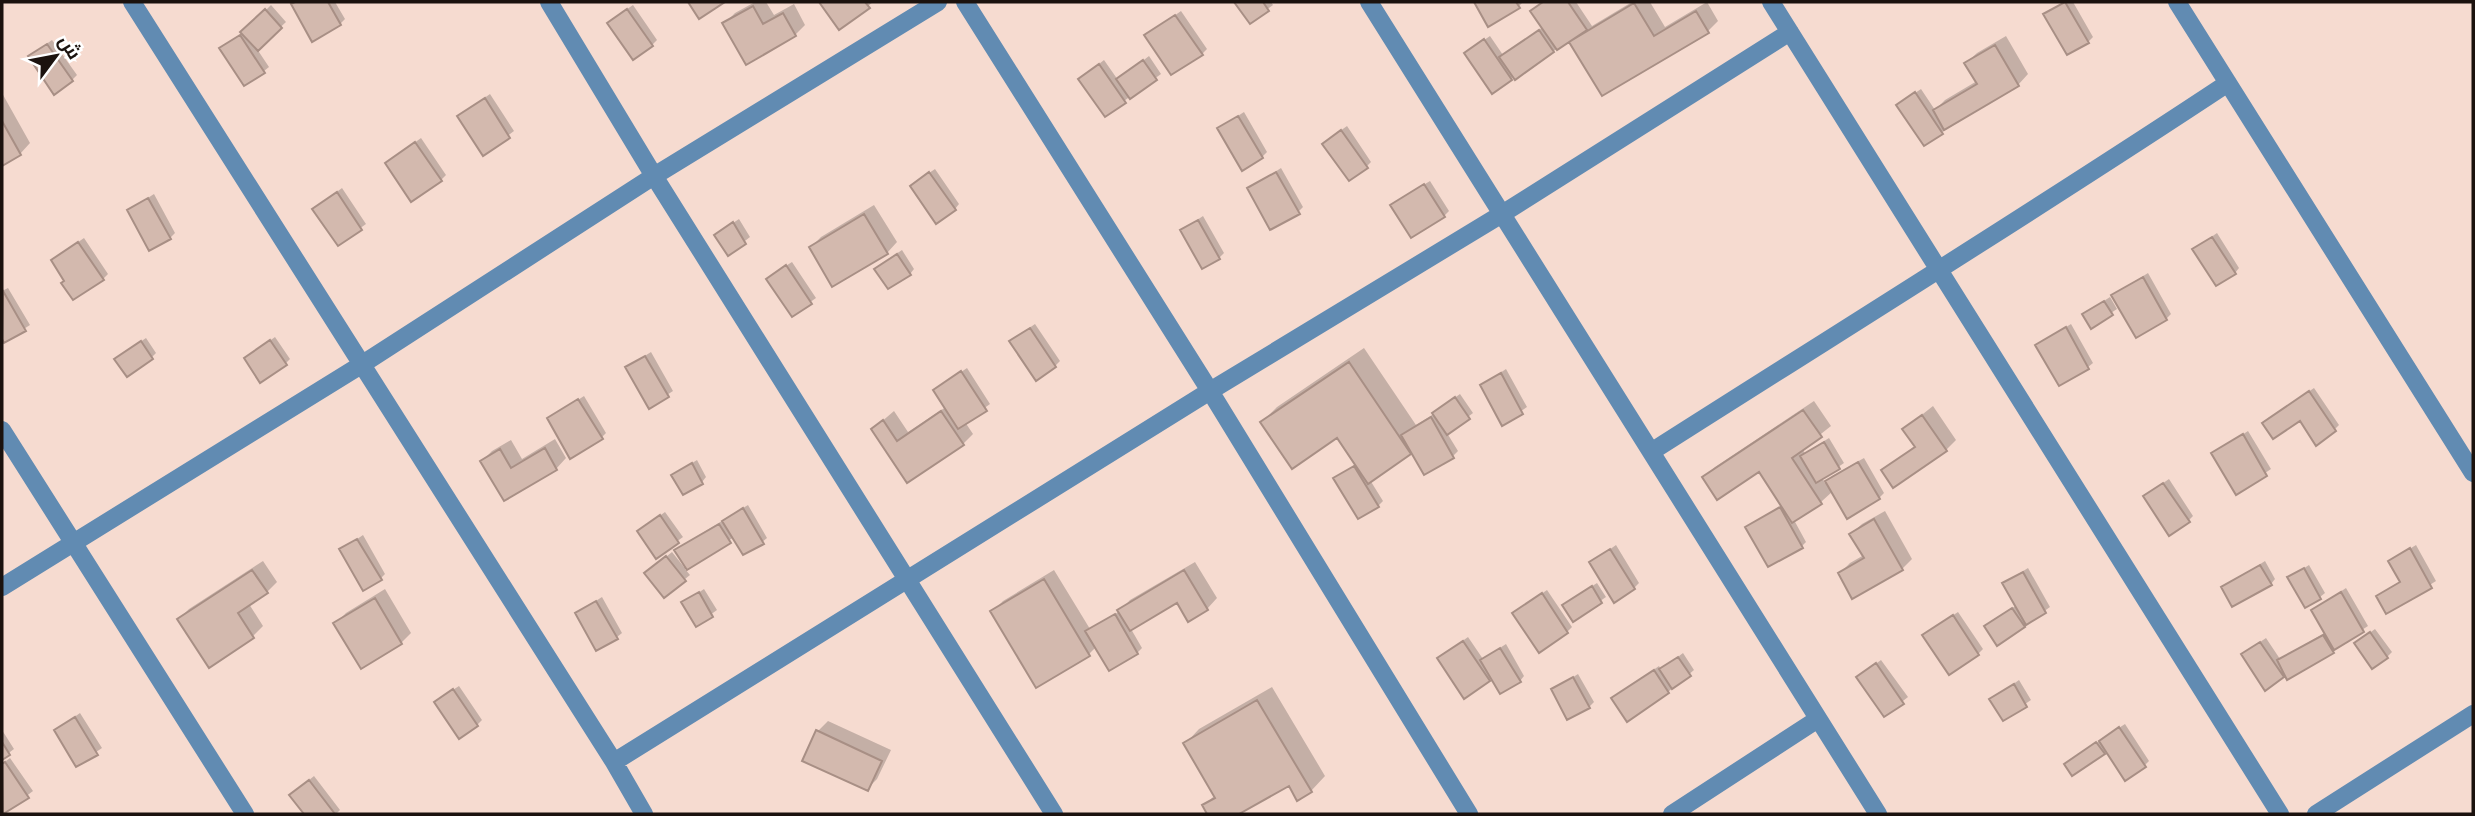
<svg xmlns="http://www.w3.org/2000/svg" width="2475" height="816" viewBox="0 0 2475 816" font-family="'DM Sans',Cairo,sans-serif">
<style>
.shadow{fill:#0003}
.building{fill:#d3b9ae;stroke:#a88f85;stroke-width:2}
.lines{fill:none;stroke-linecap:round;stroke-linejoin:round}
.street{stroke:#618bb2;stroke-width:18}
</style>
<rect width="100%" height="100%" fill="#f6dbd0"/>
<path class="shadow" d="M296 2H335L345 19 340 24 293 4Z
M755 2H766L774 15 794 4 805 25 795 35 724 24 735 13Z
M821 2H873L840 28Z
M1236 2H1271L1273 5 1250 22Z
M1477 2H1523L1518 7Z
M1543 2H1576L1592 26 1632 2H1650L1665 27 1707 2 1718 21 1708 31 1602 94 1572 42 1579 35 1511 78 1471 49 1490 36 1503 55 1543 27 1532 11Z
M2064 2H2073L2093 37 2088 42 2046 14Z
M271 5 286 22 257 49 269 67 264 71 226 44 243 33Z
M633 5 657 40 652 45 614 18Z
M1181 11 1207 49 1202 54 1147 35Z
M2006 36 2028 74 2018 85 1942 132 1903 101 1921 89 1935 110 1945 100 1977 81 1966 63 1977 53Z
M52 40 77 75 72 80 35 52Z
M1149 56 1161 74 1124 101 1080 79 1104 60 1118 80Z
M2 93 30 143 20 154 2 164Z
M490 94 514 131 484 153 459 116Z
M1244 112 1267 152 1262 157 1219 128Z
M1347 126 1371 162 1366 167 1329 139Z
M421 138 446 175 441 180 387 163Z
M1281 168 1303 207 1298 212 1249 189Z
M935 169 959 204 955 209 917 181Z
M1430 181 1449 211 1444 216 1397 201Z
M342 188 366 224 338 244 314 209Z
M154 194 175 233 170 238 129 210Z
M874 205 897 242 887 253 811 247 821 237Z
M1203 216 1224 253 1219 258 1182 230Z
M739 219 750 237 728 254 721 231Z
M2217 233 2239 268 2235 273 2194 249Z
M84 238 108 274 103 279 66 280 58 256Z
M902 250 914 269 910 274 881 264Z
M792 262 816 298 792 315 773 274Z
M2148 273 2171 314 2166 319 2113 295Z
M8 288 30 325 5 341 2 335V291Z
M2110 297 2117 309 2091 326 2084 314Z
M1035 324 1060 361 1055 366 1016 337Z
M2071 324 2093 363 2088 367 2037 345Z
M275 337 290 359 285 364 251 354Z
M146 338 156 353 151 358 121 355Z
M1364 348 1416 425 1434 414 1439 409 1460 394 1473 413 1447 433 1458 451 1453 456 1425 472 1412 451 1370 480 1383 501 1378 506 1335 478 1356 464 1337 436 1262 422 1277 407Z
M651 352 673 391 650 406 627 367Z
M967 368 990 404 965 422 973 434 963 444 908 481 873 429 894 411 908 432 946 407 935 390Z
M1506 369 1527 407 1503 423 1482 385Z
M2314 388 2339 425 2334 430 2300 419 2269 418Z
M584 396 606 433 601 438 549 419Z
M1814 401 1831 426 1802 449 1805 453 1829 438 1844 463 1822 478 1825 483 1832 476 1864 458 1884 493 1879 498 1833 491 1821 502 1794 520 1806 542 1802 546 1747 527 1782 505 1759 470 1705 477 1715 467Z
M1933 406 1956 440 1946 450 1893 486 1883 471 1916 445 1904 429Z
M2248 431 2271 469 2237 492 2213 454Z
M555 439 566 458 556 469 505 499 482 461 492 451 511 440 522 459Z
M697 460 706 477 702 482 673 475Z
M2169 479 2193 516 2188 521 2150 492Z
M748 505 767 538 762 542 734 537 685 569 690 575 664 596 651 569 672 552 684 567 686 566 681 546Z
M1885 511 1912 559 1902 569 1840 573 1850 563 1864 555 1851 534 1862 524Z
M665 512 683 537 657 556 644 527Z
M363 535 385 574 380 579 341 550Z
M1616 545 1639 583 1634 588 1592 562Z
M2416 545 2436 581 2387 612 2378 596 2401 581 2390 561Z
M263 561 277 582 267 592 249 604 263 626 253 636 209 665 179 619 189 609Z
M2265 561 2275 579 2271 584 2223 588Z
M1195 562 1217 598 1207 609 1178 601 1131 629 1142 648 1137 653 1096 647 1089 654 993 611 1003 601 1054 570 1090 629 1120 611 1130 600Z
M2309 565 2325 593 2320 597 2289 578Z
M2028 568 2050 607 2023 626 1991 621 2017 605 2004 583Z
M1597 583 1606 597 1574 619 1569 601Z
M2346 588 2368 626 2337 646 2332 652 2283 676 2248 650 2266 638 2280 659 2326 632 2313 610Z
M385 589 411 633 401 643 336 623 346 613Z
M704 589 717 610 696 625 683 603Z
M1547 590 1572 627 1567 632 1514 613Z
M602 597 622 633 617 637 577 613Z
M1958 612 1983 649 1978 654 1929 631Z
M2375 629 2392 652 2387 657 2361 639Z
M1468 637 1483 659 1506 644 1524 676 1520 681 1492 677 1488 680 1439 658Z
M1683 653 1694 670 1668 692 1613 698 1659 666 1661 670Z
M1881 660 1908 697 1885 715 1863 673Z
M1578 674 1594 702 1589 707 1553 690Z
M2019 680 2031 700 2003 719 1992 699Z
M459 686 482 720 477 725 442 697Z
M1272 687 1325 776 1311 791 1289 783 1236 814H1209L1204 806 1215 795 1185 744 1199 729Z
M80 713 102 748 77 765 56 730Z
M828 721 891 750 877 779 867 789 818 731Z
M2125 724 2149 761 2144 766 2107 750 2104 753 2071 759Z
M2 730 14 749 2 758Z
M10 758 33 791 4 813 2 809V764Z
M314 776 340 810 336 814H306L291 795Z"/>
<path class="building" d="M295 2H328L341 25 312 42 291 4Z
M688 2H725L699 19Z
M819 2H865L870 8 839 30Z
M1234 2H1263L1269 11 1250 24Z
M1474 2H1516L1520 8 1488 27Z
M1543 2H1568L1587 30 1557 50 1530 11Z
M2065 2 2089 43 2067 55 2043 14Z
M1634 3 1654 36 1696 11 1709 33 1602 96 1569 42Z
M753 6 763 24 783 13 796 36 746 65 722 23Z
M265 9 282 28 258 51 240 32Z
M627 9 653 46 633 60 607 23Z
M1175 15 1203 55 1171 75 1144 35Z
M1539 30 1554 52 1515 80 1499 57Z
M240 35 265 73 244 86 219 48Z
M1484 39 1512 80 1492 94 1464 53Z
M47 44 73 81 54 95 28 56Z
M1995 45 2019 86 1944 130 1933 110 1977 84 1964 63Z
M1143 60 1157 80 1130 99 1116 79Z
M1099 64 1126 103 1105 117 1078 79Z
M1915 92 1943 134 1924 146 1896 105Z
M485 98 510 138 483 156 457 116Z
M1238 116 1263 158 1242 171 1217 128Z
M2 121 21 155 2 166Z
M1341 130 1368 168 1349 181 1322 144Z
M415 142 442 181 411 202 385 163Z
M929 172 956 210 936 224 910 186Z
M1276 172 1300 214 1270 230 1247 188Z
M1424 184 1445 217 1411 238 1390 205Z
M337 192 362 230 338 246 312 209Z
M148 198 171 239 149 251 127 210Z
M864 214 888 254 832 287 809 247Z
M1198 220 1220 259 1202 269 1180 230Z
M733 222 746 244 728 256 714 235Z
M2212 237 2236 274 2216 286 2192 249Z
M78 242 104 280 73 300 61 283 64 281 51 260Z
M897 254 911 275 888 289 874 269Z
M786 265 812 304 792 317 766 279Z
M2143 277 2167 320 2136 338 2111 295Z
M3 291 26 331 4 343 2 339Z
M2104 301 2113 315 2091 329 2082 314Z
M2066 327 2089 369 2059 386 2035 345Z
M1030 328 1056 367 1036 381 1009 341Z
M270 340 287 365 260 383 244 358Z
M141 341 153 359 127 377 114 359Z
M645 356 669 397 649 409 625 367Z
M1349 362 1411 454 1368 484 1337 438 1292 469 1260 422Z
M961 371 987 411 958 429 933 390Z
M1501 373 1523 414 1502 426 1480 385Z
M2309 391 2336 431 2316 446 2300 421 2273 439 2262 423Z
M1455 397 1470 419 1447 435 1432 413Z
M578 399 603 439 570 459 547 418Z
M1803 410 1822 437 1792 458 1822 504 1792 523 1759 472 1717 500 1702 477Z
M941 411 964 445 907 483 871 429 883 420 897 441Z
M1922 415 1947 451 1893 488 1881 470 1915 447 1902 429Z
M1431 417 1454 458 1424 475 1401 435Z
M2243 434 2267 476 2236 495 2211 453Z
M1824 442 1840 469 1816 483 1800 456Z
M545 448 557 470 504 501 480 461 500 449 511 468Z
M1858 462 1880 499 1847 519 1825 481Z
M692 463 703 484 683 495 671 475Z
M1354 466 1379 507 1358 519 1333 478Z
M2163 483 2190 522 2169 536 2143 496Z
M1780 507 1803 548 1768 567 1745 527Z
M743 508 764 544 743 555 722 521Z
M660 515 679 543 656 559 637 531Z
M1874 519 1903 570 1852 599 1838 573 1864 558 1849 534Z
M719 524 731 543 687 570 674 550Z
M357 539 382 580 363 591 339 549Z
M2410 548 2432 588 2386 614 2376 596 2400 582 2388 561Z
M1610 549 1635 589 1614 603 1589 562Z
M666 556 686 581 664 598 644 573Z
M2260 565 2272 585 2232 607 2221 587Z
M2304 568 2321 599 2305 608 2287 577Z
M252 570 268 593 238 613 254 638 209 668 177 619Z
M1184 570 1208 610 1188 622 1177 603 1130 631 1117 610Z
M2023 572 2046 613 2026 625 2002 583Z
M1044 579 1090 656 1036 688 990 611Z
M1592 586 1602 603 1573 622 1562 605Z
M699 592 713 617 696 627 681 602Z
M2341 592 2364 632 2334 650 2311 610Z
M1542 593 1568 633 1539 653 1512 613Z
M375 598 402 644 361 669 333 623Z
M596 601 618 639 596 651 575 613Z
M2012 608 2025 627 1997 646 1984 626Z
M1115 614 1138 654 1109 671 1085 631Z
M1953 615 1979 655 1949 675 1922 635Z
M2370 632 2388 658 2372 669 2354 643Z
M2323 635 2334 653 2287 680 2277 660Z
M1463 641 1490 681 1464 699 1437 658Z
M2260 642 2284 677 2265 691 2241 654Z
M1500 648 1521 682 1500 694 1480 660Z
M1678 657 1691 676 1672 689 1659 669Z
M1876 663 1904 704 1884 717 1856 677Z
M1654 670 1669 693 1627 722 1611 698Z
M1573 677 1590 708 1567 720 1551 689Z
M2014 684 2027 707 2003 721 1989 699Z
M453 689 478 726 459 739 434 702Z
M1257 700 1312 792 1297 801 1289 786 1239 814H1207L1202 805 1215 798 1183 743Z
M75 717 98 755 76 767 54 730Z
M2119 727 2146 767 2125 781 2099 741Z
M816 730 882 761 868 791 802 761Z
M2 742 10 755 2 760Z
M2096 742 2105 754 2072 776 2064 764Z
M5 762 29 798 3 814 2 764Z
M309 780 335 814H304L289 795Z"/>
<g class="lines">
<path class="street" d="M132 2 614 762 644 814
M549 2 654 176 1054 814
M965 2 1210 391 1469 814
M1369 2 1878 814
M1771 2 2280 814
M2177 2 2473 473
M2 430 245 814
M1651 452C1844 329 2038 209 2228 83
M2 587 361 365 654 176 938 2
M614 762 1210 391 1502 214 1790 32
M1672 814 1818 719
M2316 814 2473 714"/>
</g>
<rect width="2475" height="816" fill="none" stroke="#1b120e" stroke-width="7"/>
<g transform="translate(56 56) rotate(58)" stroke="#ffffff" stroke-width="5" paint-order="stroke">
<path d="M0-5L12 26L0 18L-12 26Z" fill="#1b120e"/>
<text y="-10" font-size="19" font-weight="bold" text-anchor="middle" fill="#1b120e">ش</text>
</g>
</svg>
